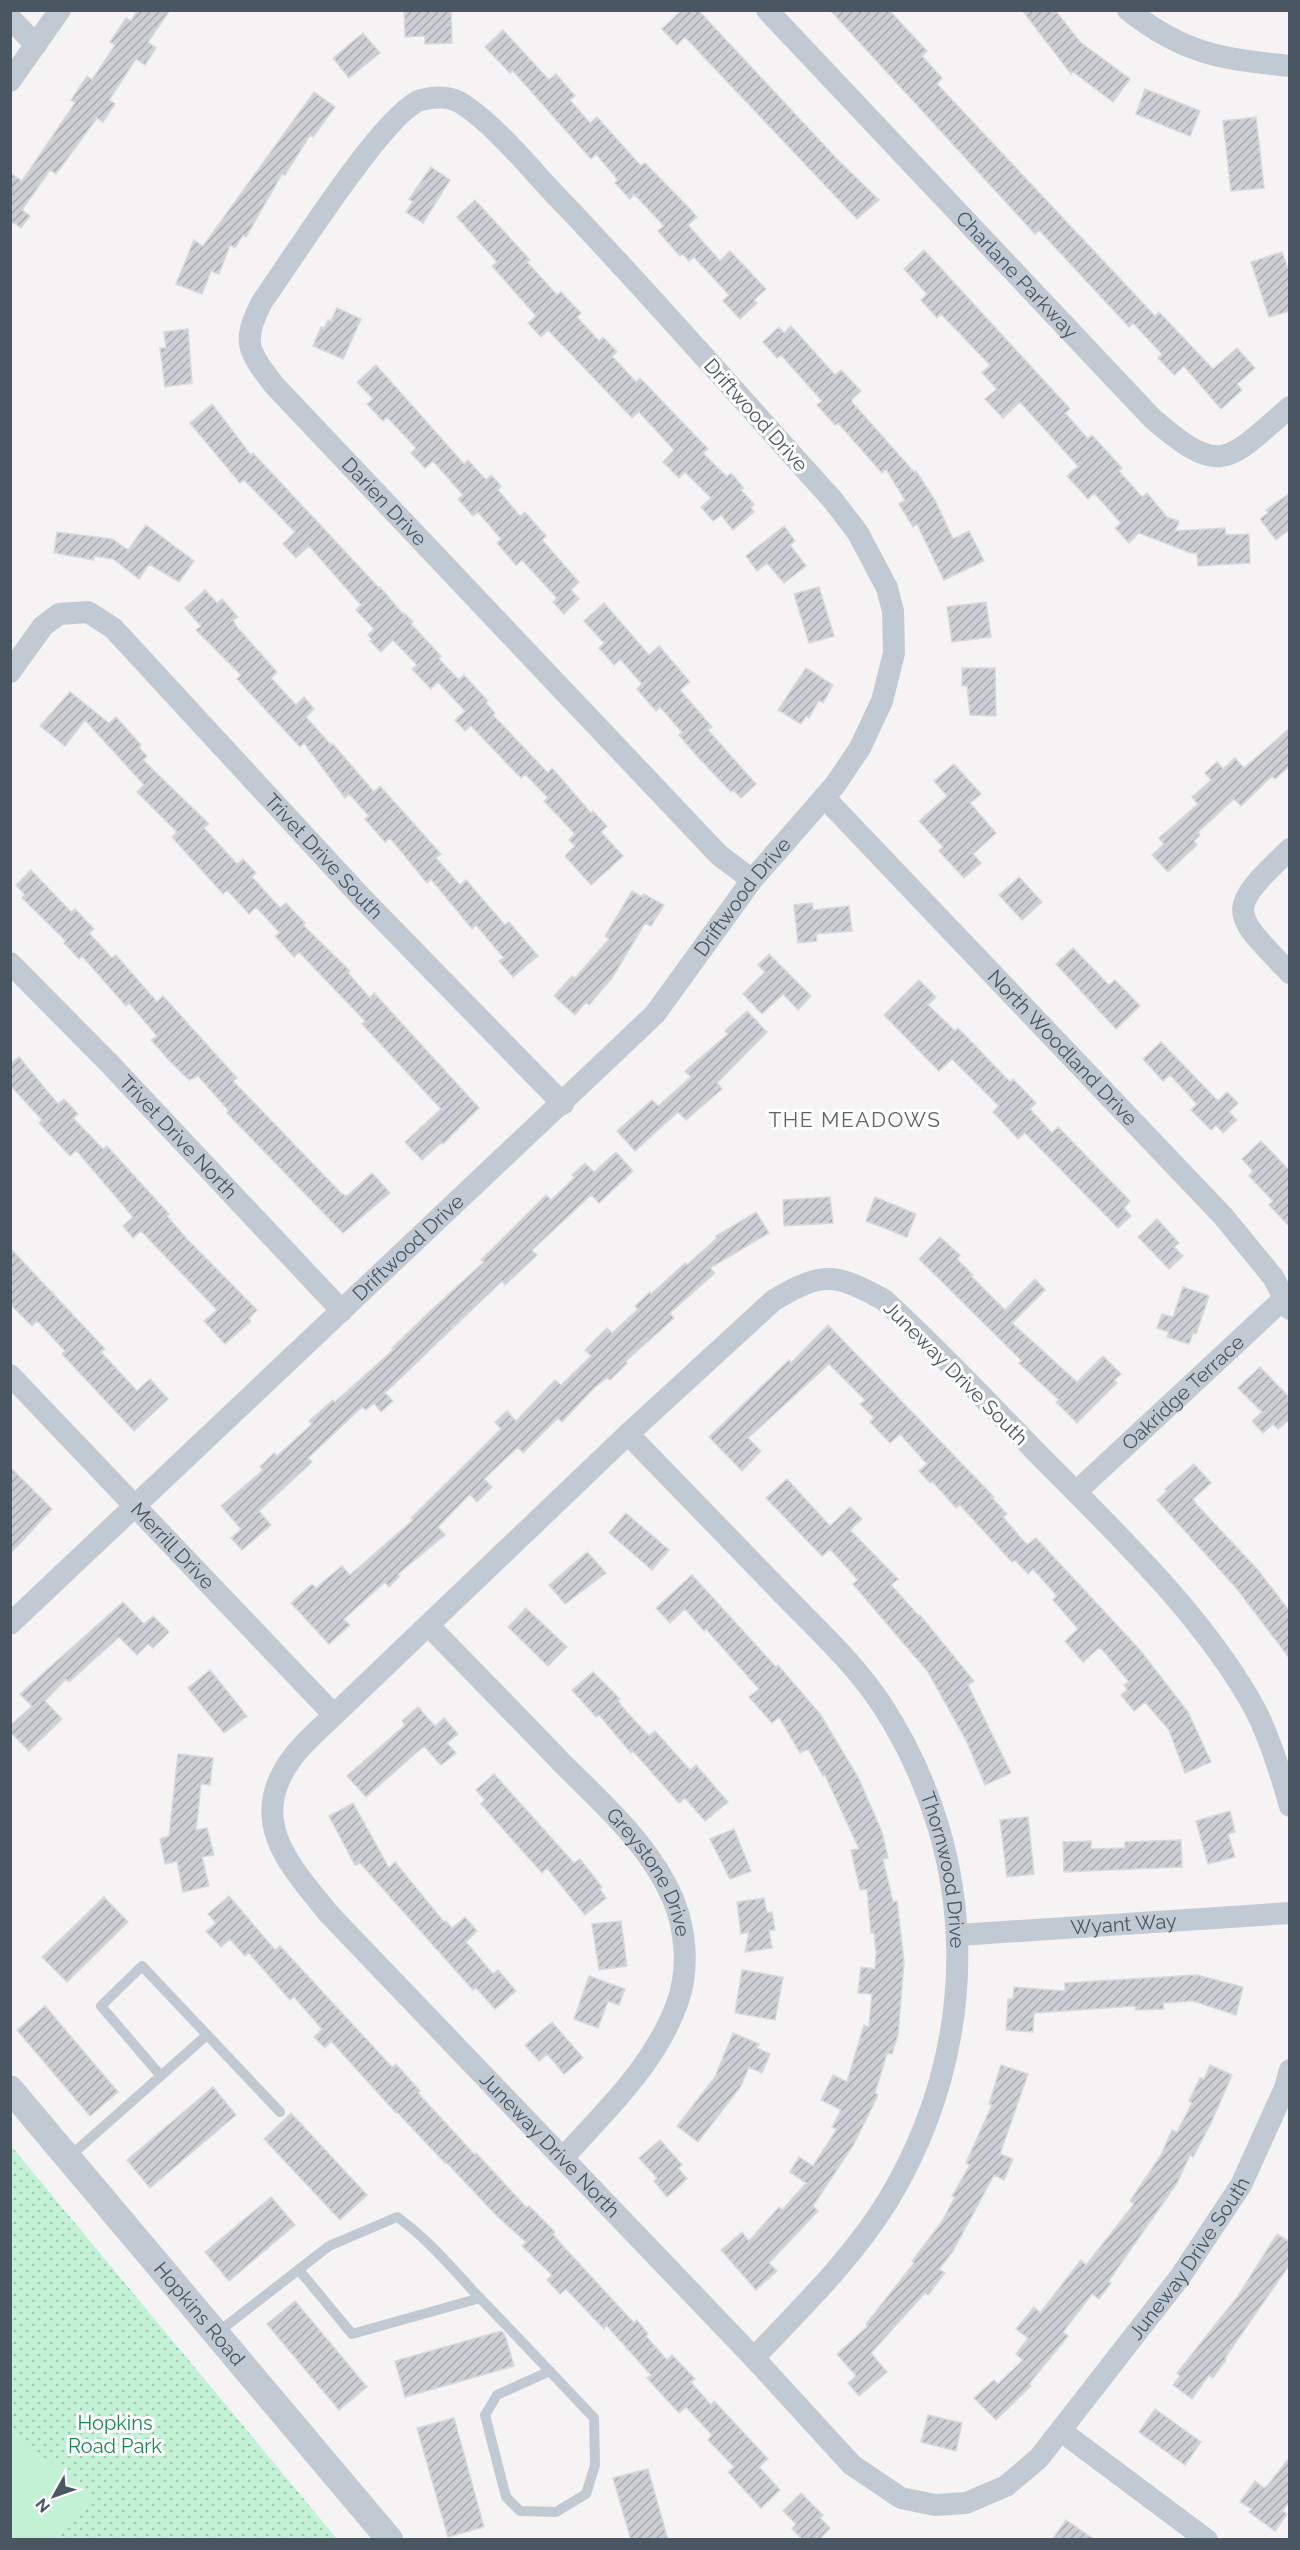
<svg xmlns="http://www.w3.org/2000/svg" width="1300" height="2550" viewBox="0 0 1300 2550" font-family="Raleway,sans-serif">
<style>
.park{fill:url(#park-dots)}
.pitch{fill:#c3f1d5}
.building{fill:url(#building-hatch);stroke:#d7d9de;stroke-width:1.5}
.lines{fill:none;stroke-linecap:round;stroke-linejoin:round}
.service{stroke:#c1cad2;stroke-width:10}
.minor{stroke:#c1cad2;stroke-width:22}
.tertiary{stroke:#c1cad2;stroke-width:27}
.labels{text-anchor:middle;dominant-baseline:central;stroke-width:6;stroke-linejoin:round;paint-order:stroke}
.street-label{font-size:20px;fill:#4a5661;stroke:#fff}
.park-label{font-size:20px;fill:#17864f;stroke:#fff}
.neighbourhood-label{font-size:21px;letter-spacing:1.5px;fill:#5f6368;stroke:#fff}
</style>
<defs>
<pattern id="park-dots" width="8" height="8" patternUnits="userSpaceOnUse" patternTransform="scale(1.5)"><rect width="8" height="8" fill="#c3f1d5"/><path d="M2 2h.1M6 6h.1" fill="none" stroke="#a0c6b0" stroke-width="1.8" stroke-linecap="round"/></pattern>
<pattern id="building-hatch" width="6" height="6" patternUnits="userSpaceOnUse" patternTransform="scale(1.5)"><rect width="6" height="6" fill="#cdcfd5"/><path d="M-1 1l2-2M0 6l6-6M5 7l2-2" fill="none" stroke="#a8abb0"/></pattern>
</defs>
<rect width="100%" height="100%" fill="#f5f3f3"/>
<path class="park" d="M11 2146 337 2539H11Z"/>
<path class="pitch" d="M11 2435 64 2471 93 2502 53 2539H11Z"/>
<path class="building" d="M138 10H170L148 42 156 48 145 65 136 59 109 100 115 104 103 122 97 118 56 174 50 170 22 210 30 216 21 228 13 222 10 226V173L22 181 75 103 71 100 87 76 92 80 115 45 110 42 126 18 131 21Z
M404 10H451L452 43 425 44V36L405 37Z
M682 10H698L837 159 879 200 857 219 685 37 677 45 662 29Z
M830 10H889L927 51 922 56 942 78 937 84 1155 316 1159 312 1213 369 1237 348 1255 368 1237 384 1242 390 1221 409 1184 366 1174 375 1158 358 1162 354 1133 323 1129 327 1039 230 1035 234Z
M1022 10H1055L1080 42 1130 79 1113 102 1072 71 1071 74Z
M503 30 549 80 556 74 575 96 570 100 590 123 597 117 641 166 645 163 691 210 697 217 688 225 720 261 730 251 766 289 754 300 757 303 740 319 723 301 729 295 694 257 689 261 683 254 680 256 658 231 664 226 634 194 630 199 615 183 618 180 596 154 591 159 513 71 510 73 485 47Z
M363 33 380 53 349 78 333 58Z
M1145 89 1200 111 1190 136 1136 114Z
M314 92 335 107 313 137 310 135 285 175 282 174 246 237 243 235 235 248 230 245 219 274 211 271 202 294 176 284 194 240 203 246Z
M1256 117 1264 188 1231 191 1223 121Z
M431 167 450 180 423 223 406 212 413 202 409 199Z
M475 200 530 260 527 262 557 295 561 292 581 313 577 317 599 341 603 337 617 352 612 356 636 382 640 378 708 449 703 453 727 477 731 473 744 488 741 490 754 504 751 508 754 512 733 530 721 515 713 521 701 507 711 498 685 472 679 478 663 462 674 450 639 412 632 418 548 330 541 337 528 323 536 316 492 266 497 262 457 217Z
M924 250 1070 409 1065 413 1088 439 1092 435 1122 468 1119 471 1142 497 1147 493 1167 517 1179 521 1175 531 1225 528 1226 535 1249 534 1250 563 1198 566 1197 553H1191L1139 533 1129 543 1115 528 1121 523 1094 493 1088 499 1067 476 1078 466 1020 402 1003 418 985 399 997 389 982 373 990 365 941 314 937 318 921 300 927 294 904 269Z
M1282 252 1290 274V311L1269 317 1251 262Z
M337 308 361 319 343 359 313 346 321 327 324 328 328 320 331 321Z
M791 326 835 375 841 370 861 391 852 399V402L914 472 916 471 935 500 953 539 969 531 984 561 944 580 917 524 913 527 899 504 905 500 886 469 882 473 838 423 835 425 817 405 822 401 781 355 777 358 763 342 779 327 784 333Z
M188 329 192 383 165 387 160 348H166L164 332Z
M376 365 464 464 468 460 486 480 491 475 501 486 498 490 520 516 525 512 546 536 542 540 579 582 571 590 579 599 564 614 553 602 557 598 522 560 516 565 497 543 501 539 478 512 473 516 458 499 463 495 433 461 425 468 411 453 416 448 387 417 383 421 367 404 373 399 357 382Z
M212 404 251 455 253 453 379 588 380 587 403 614 404 613 413 622 411 624 441 656 439 659 459 680 464 675 488 701 486 703 495 713 493 715 548 773 552 768 591 813 593 811 607 826 601 832 623 856 591 885 565 856 575 846 569 840 575 834 544 801 548 798 525 774 521 778 471 726 465 731 455 720 465 711 438 682 431 689 412 669 417 665 393 640 381 652 370 641 372 640 368 635 374 629 356 610 361 605 309 546 296 558 283 544 295 532 244 480 240 483 190 423Z
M1290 493V529L1276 540 1260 519 1268 513 1266 510Z
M146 525 194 561 179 582 149 564 139 579 113 559 94 556V560L54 553 57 532 112 539 128 550Z
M784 526 795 541 790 545 806 566 784 583 767 563 757 571 746 556Z
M819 587 834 636 809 643 794 594Z
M205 590 217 603 222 599 238 617 233 620 237 627 277 672 271 678 296 705 304 697 314 709 306 717 331 745 333 744 374 792 380 786 441 854 436 858 460 885 466 880 505 925 509 922 538 956 513 977 499 961 504 958 476 925 472 929 431 879 427 883 390 838 385 842 365 819 369 816 349 794 345 798 304 743 300 747 237 679 241 675 196 630 201 626 185 608Z
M986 602 991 637 952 642 947 607Z
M604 603 649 655 659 646 690 682 680 690 712 727 708 730 756 784 741 798 733 790 731 792 697 756 679 735 682 732 660 707 656 711 637 689 642 684 620 659 614 665 599 648 604 643 584 621Z
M806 668 833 685 823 703 819 700 809 718 806 716 801 724 778 710Z
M962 668H995L996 716 970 715 967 686H962Z
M70 692 109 723 116 717 141 745 139 748 147 756 143 760 209 824 204 828 237 864 243 859 256 873 252 877 280 908 286 903 305 923 303 925 350 971 348 973 370 998 374 993 479 1108 443 1144 442 1142 422 1160 405 1142 441 1109 362 1024 365 1021 299 952 294 957 275 936 280 933 256 907 249 914 227 890 223 894 172 837 177 832 137 792 144 785 85 720 65 746 40 726Z
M1290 728V766L1275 779 1272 776 1241 806 1234 799 1198 832 1200 835 1194 841 1197 845 1168 872 1152 855 1164 844 1159 838 1198 804 1192 797 1211 780 1205 773 1217 762 1223 769 1235 758 1244 768Z
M954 764 981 794 970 803 996 833 973 854 981 863 964 878 939 851 943 847 919 821 947 796 934 781Z
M31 870 71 912 75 909 94 929 89 933 112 958 116 955 157 1002 163 996 237 1078 233 1081 342 1194 347 1196 372 1173 390 1193 343 1233 227 1113 229 1111 198 1076 189 1080 167 1058 151 1040 157 1036 129 1003 126 1006 82 956 79 959 64 943 66 941 22 898 25 895 16 885Z
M1019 877 1042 902 1022 920 999 895Z
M632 891 642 897 644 894 664 905 651 926 645 923 612 978 589 1005 586 1002 575 1015 554 996 572 976 575 978 609 939 605 936Z
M812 903 813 910 849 906 852 931 816 934 817 941 798 943 794 905Z
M1073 948 1109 985 1115 980 1140 1006 1116 1029 1056 964Z
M769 954 811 996 798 1010 783 994 762 1014 743 994 765 972 758 965Z
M919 980 936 997 928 1005 955 1031 958 1028 1010 1082 1013 1079 1036 1103 1030 1109 1052 1133 1058 1127 1130 1201 1124 1208 1131 1216 1118 1228 1025 1133 1018 1139 993 1112 999 1106 952 1059 939 1071 884 1015Z
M747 1011 767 1032 717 1083 722 1089 686 1120 678 1112 635 1151 617 1131 652 1100 658 1106 691 1077 685 1071 728 1034 725 1031Z
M1161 1042 1218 1101 1227 1092 1238 1103 1229 1112 1237 1120 1223 1133 1216 1125 1211 1130 1191 1110 1197 1104 1170 1075 1163 1081 1143 1059Z
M19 1057 58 1104 64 1099 78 1114 73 1118 103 1149 107 1146 169 1214 167 1216 187 1239 257 1310 249 1318 251 1321 225 1344 204 1321 217 1310 141 1231 133 1238 123 1226 133 1217 76 1150 70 1156 39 1123 42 1120 10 1085V1064Z
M1261 1141 1290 1171V1227L1269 1205 1273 1201 1249 1176 1253 1171 1242 1159Z
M616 1152 633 1171 599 1203 591 1195 532 1250 537 1255 505 1285 502 1281 385 1393 393 1401 381 1412 374 1403 366 1410 362 1407 308 1458 312 1462 259 1511 271 1525 242 1550 231 1538 241 1529 221 1506 263 1470 260 1467 274 1453 277 1456 312 1424 309 1421 333 1400 335 1402 394 1349 392 1348 428 1313 484 1262 481 1260 546 1195 551 1200 575 1177 572 1175 585 1163 594 1172Z
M830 1197 833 1223 784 1226 783 1200Z
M875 1197 916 1214 907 1237 866 1221Z
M756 1212 769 1233 710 1268 715 1273 670 1313 674 1318 626 1361 627 1363 610 1380 607 1378 594 1388 562 1422 558 1418 523 1453 518 1447 484 1479 492 1487 477 1502 470 1494 438 1527 445 1535 398 1574 400 1576 389 1587 385 1582 344 1619 350 1625 329 1644 291 1603 312 1584 316 1588 342 1566 350 1575 413 1520 411 1518 501 1429 495 1422 507 1411 516 1421 555 1380 561 1385 591 1356 585 1350 607 1328 612 1333 638 1309 635 1306 650 1292 651 1294 685 1263 687 1265 717 1238 716 1236Z
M1157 1219 1179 1243 1174 1247 1183 1256 1169 1269 1138 1237Z
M940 1237 960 1255 957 1259 973 1275 971 1276 1005 1310 1035 1279 1045 1290 1012 1323 1077 1382 1103 1356 1121 1374 1114 1380 1117 1383 1077 1423 1056 1402 1059 1400 1019 1363 1022 1361 919 1259Z
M10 1248 105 1349 101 1352 137 1391 150 1379 168 1399 134 1431 62 1354 65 1351 37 1321 32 1326 10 1304Z
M1183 1287 1209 1296 1196 1334 1193 1333 1189 1344 1167 1337 1169 1332 1157 1328 1162 1314 1173 1317Z
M828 1325 994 1497 992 1498 1007 1514 1003 1517 1027 1545 1036 1538 1140 1650 1188 1712 1211 1762 1185 1773 1169 1730 1145 1702 1134 1711 1121 1695 1127 1690 1124 1685 1129 1682 1100 1647 1083 1662 1065 1641 1078 1629 1053 1600 1057 1596 1033 1569 1028 1574 1015 1560 1012 1562 960 1505 956 1508 932 1481 930 1483 919 1471 927 1464 900 1434 890 1443 870 1422 874 1418 860 1404 865 1400 829 1364 748 1438 761 1451 742 1471 709 1437 789 1360 791 1363Z
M1260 1367 1290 1398V1419L1278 1429 1273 1424 1263 1433 1252 1421 1262 1412 1238 1388Z
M1194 1464 1211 1483 1193 1499 1196 1504 1258 1570 1290 1612V1659L1237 1589 1157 1500 1167 1491 1165 1489Z
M10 1467 52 1509 10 1554Z
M787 1479 830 1526 850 1507 862 1519 850 1530 898 1579 891 1585 919 1616 920 1615 974 1681 968 1685 1011 1773 985 1785 967 1742 928 1672 853 1584 858 1580 830 1549 822 1556 766 1498Z
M626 1513 669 1550 652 1570 609 1533Z
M587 1552 606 1573 565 1604 549 1585Z
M692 1575 776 1667 778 1665 820 1714 858 1777 882 1832 888 1858 883 1859 893 1902 897 1901 904 1962 898 2035 892 2054 887 2053 875 2093 878 2095 854 2144 813 2206 818 2211 769 2263 777 2271 756 2290 721 2250 742 2232 749 2241 779 2207 782 2210 806 2183 790 2172 799 2157 813 2166 837 2129 832 2127 841 2110 821 2100 833 2075 847 2082 864 2025 869 2027 872 1994 858 1993 861 1967 875 1969 876 1952 874 1933H871L867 1889 860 1890 851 1850 859 1849 825 1775 823 1776 808 1749 800 1753 779 1717 772 1723 749 1697 759 1689 706 1629 704 1631 685 1609 670 1623 656 1608Z
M123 1602 144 1624 153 1616 169 1632 153 1648 148 1644 137 1655 119 1637 69 1682 66 1679 45 1701 62 1719 29 1751 10 1732V1726L32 1706 20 1694Z
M526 1608 567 1647 548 1666 508 1627Z
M210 1670 247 1716 224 1733 188 1688Z
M593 1672 620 1699 618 1701 624 1709 649 1736 655 1731 690 1770 696 1765 728 1802 705 1821 685 1798 679 1803 633 1751 631 1753 599 1715 596 1717 572 1690Z
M418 1707 435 1726 444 1718 458 1734 447 1743 456 1753 441 1765 424 1746 366 1797 347 1776 405 1725 402 1721Z
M178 1754 213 1758 210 1785 201 1784 196 1830 207 1828 214 1855 202 1857 209 1886 183 1892 177 1861 165 1864 160 1839 169 1836Z
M494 1774 574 1863 580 1859 602 1887 600 1889 606 1898 585 1915 547 1868 542 1873 481 1804 485 1800 476 1790Z
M353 1803 389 1868 395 1862 444 1922 446 1921 452 1928 465 1917 477 1931 466 1942 493 1974 498 1970 516 1991 495 2009 476 1988 473 1990 360 1863 355 1865 329 1816Z
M1230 1811 1235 1832 1228 1834 1235 1857 1208 1864 1196 1821Z
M1028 1817 1034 1874 1007 1877 1000 1820Z
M734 1829 751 1871 730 1879 710 1839Z
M1181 1840 1182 1867 1064 1872 1063 1842 1091 1841V1849L1125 1848V1842Z
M229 1896 275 1950 280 1946 392 2067 396 2064 420 2091 418 2093 474 2154 476 2153 527 2208 529 2206 555 2232 553 2234 562 2245 634 2323 637 2320 648 2334 646 2336 667 2360 672 2355 695 2379 691 2382 711 2405 714 2401 768 2459 759 2467 780 2490 761 2508 728 2472 734 2467 708 2440 712 2435 686 2407 679 2413 647 2378 651 2375 606 2325 604 2329 566 2289 560 2294 547 2280 552 2275 522 2246 526 2242 498 2217 446 2162 445 2163 397 2112 396 2113 331 2041 325 2048 314 2037 322 2029 294 1997 290 2000 249 1953 245 1956 230 1939 221 1947 206 1931 216 1923 208 1914Z
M104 1897 128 1922 67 1982 42 1957Z
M764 1898 767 1913 772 1912 775 1930H769L772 1948 745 1952 749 1932 741 1934 737 1902Z
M621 1921 627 1966 599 1970 592 1924Z
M742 1970 783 1977 775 2020 735 2013Z
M1197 1975 1243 1987 1236 2015 1193 2001 1163 2003 1164 2009 1136 2010 1135 2006 1034 2013 1033 2032 1006 2030 1008 1999H1013L1014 1987 1065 1991V1983Z
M589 1976 625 1989 619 2005 608 2001 598 2028 574 2019Z
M45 2006 118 2092 90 2116 17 2030Z
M552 2022 583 2058 564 2074 547 2054 539 2061 525 2045Z
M733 2033 759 2044 757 2048 770 2054 762 2073 749 2067 741 2086 698 2142 677 2126 715 2077Z
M1001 2065 1028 2074 1000 2154 1013 2159 1004 2180 994 2175 953 2251 939 2269 945 2273 928 2295 925 2293 871 2353 887 2372 859 2396 848 2383 856 2376 837 2354 868 2326 866 2324 914 2263 912 2261 941 2223 955 2197 952 2196 970 2165 966 2163 992 2105 989 2104Z
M1210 2065 1232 2075 1211 2123 1193 2157 1190 2155 1177 2183 1108 2282 1111 2283 1099 2299 1092 2294 1063 2332 1068 2336 1029 2384 1031 2386 996 2420 974 2398 994 2380 998 2384 1023 2360 1016 2354 1028 2338 1016 2329 1034 2307 1040 2313 1081 2260 1086 2265 1134 2204 1130 2201 1161 2155 1172 2130 1177 2132 1192 2103 1189 2101 1200 2078 1204 2079Z
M213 2087 236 2115 150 2188 127 2160Z
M291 2113 367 2195 340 2220 264 2139Z
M660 2140 682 2165 678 2168 687 2179 667 2197 654 2181 657 2178 639 2158Z
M271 2197 295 2225 229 2281 205 2252Z
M1277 2234 1290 2242V2264L1225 2358 1226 2360 1213 2378 1209 2375 1192 2399 1173 2385 1180 2376 1177 2373 1238 2296Z
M295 2301 367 2387 339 2410 267 2324Z
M501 2331 505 2335 514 2366 405 2397 395 2361Z
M1155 2409 1201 2442 1185 2465 1139 2432Z
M928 2415 962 2423 956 2451 921 2442Z
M454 2418 484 2527 448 2537 417 2428Z
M1290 2457V2501L1282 2511 1287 2514 1275 2531 1249 2512 1252 2509 1240 2502 1255 2481 1264 2488 1268 2485Z
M648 2469 668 2540H631L613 2478Z
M801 2493 823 2515 820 2518 830 2528 819 2540H803L792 2529 796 2524 783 2511Z
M1066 2520 1095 2540H1052Z"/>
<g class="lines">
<path class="service" d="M161 2076 101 2006 142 1966 280 2112
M69 2157 207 2035
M299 2270 352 2334 480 2298
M217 2333 329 2246 397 2217C427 2238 451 2267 476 2294 516 2335 555 2377 594 2418L595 2465 586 2494 556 2512 520 2511 506 2497 485 2415 497 2395 550 2371"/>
<g class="minor">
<path id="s1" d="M767 10 1152 418C1221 478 1227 462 1290 407"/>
<path d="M1128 10C1184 54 1221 59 1290 66"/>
<path d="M10 18 36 45"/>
<path d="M10 81 60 10"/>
<path id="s2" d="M10 672 43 626 59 614 88 612 113 628 362 898 563 1104"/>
<path id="s3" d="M824 797 1223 1216 1273 1277 1290 1309"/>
<path d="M1290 849C1225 911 1230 911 1290 973"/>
<path id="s4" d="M10 963 109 1063 342 1311"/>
<path id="s5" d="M10 1375 334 1715"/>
<path id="s6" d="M628 1434C680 1487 731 1540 782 1593 816 1628 855 1664 882 1705 981 1858 982 2046 887 2202 851 2260 800 2309 754 2358"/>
<path id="s7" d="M1076 1492 1290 1293"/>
<path id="s8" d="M10 1624 655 1014 752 880 835 785 860 748 882 701 894 653 893 611 887 588 858 533 832 499C744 402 657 302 567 207 535 175 501 130 464 105 452 96 435 96 421 100 385 111 289 264 262 302 241 342 248 351 274 385L719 855 752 880"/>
<path id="s9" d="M428 1625C472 1670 517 1716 561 1762 602 1803 650 1845 673 1899 686 1930 689 1969 678 2001 656 2064 607 2109 563 2158"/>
<path id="s10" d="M1290 1806C1281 1774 1271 1741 1256 1711 1206 1618 1116 1533 1042 1458 990 1405 939 1350 884 1300 835 1273 823 1271 774 1300L628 1434 334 1715C320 1729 301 1744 290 1761 247 1822 291 1867 329 1914L754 2358 852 2465 901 2498 935 2505 966 2503 1006 2486 1039 2458 1180 2277 1241 2185 1285 2088 1290 2070"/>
<path id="s11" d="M959 1935 1290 1913"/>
<path d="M1061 2431 1207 2540"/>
</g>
<path class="tertiary" id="s12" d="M10 2089 390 2540"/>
</g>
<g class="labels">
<g class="street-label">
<text stroke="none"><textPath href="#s1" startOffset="364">Charlane Parkway</textPath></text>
<text transform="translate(756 415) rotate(48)">Driftwood Drive</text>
<text stroke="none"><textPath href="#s8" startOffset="2592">Darien Drive</textPath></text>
<text stroke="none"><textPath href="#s2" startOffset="446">Trivet Drive South</textPath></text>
<text stroke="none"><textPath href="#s8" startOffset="1034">Driftwood Drive</textPath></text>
<text stroke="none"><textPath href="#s3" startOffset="346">North Woodland Drive</textPath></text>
<text stroke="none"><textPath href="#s4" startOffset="242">Trivet Drive North</textPath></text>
<text stroke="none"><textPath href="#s8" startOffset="548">Driftwood Drive</textPath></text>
<text transform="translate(956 1373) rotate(45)">Juneway Drive South</text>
<text stroke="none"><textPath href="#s7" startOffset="146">Oakridge Terrace</textPath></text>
<text stroke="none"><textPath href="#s5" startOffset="236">Merrill Drive</textPath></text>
<text stroke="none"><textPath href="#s6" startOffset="550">Thornwood Drive</textPath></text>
<text stroke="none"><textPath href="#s9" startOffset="334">Greystone Drive</textPath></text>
<text stroke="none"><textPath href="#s11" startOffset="165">Wyant Way</textPath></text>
<text stroke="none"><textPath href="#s10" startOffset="1938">Juneway Drive North</textPath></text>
<text stroke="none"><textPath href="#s10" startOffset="2840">Juneway Drive South</textPath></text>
<text stroke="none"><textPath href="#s12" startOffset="294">Hopkins Road</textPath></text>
</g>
<g class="park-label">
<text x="115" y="2423">Hopkins<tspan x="115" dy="23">Road Park</tspan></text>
</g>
<g class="neighbourhood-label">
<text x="855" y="1119">THE MEADOWS</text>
</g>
</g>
<rect width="1300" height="2550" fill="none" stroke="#4a5661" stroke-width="24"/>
<g transform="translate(54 2496) rotate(230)" stroke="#ffffff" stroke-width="4.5" paint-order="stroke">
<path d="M0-4.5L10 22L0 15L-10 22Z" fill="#4a5661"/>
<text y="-9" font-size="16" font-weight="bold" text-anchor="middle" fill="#4a5661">N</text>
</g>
</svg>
